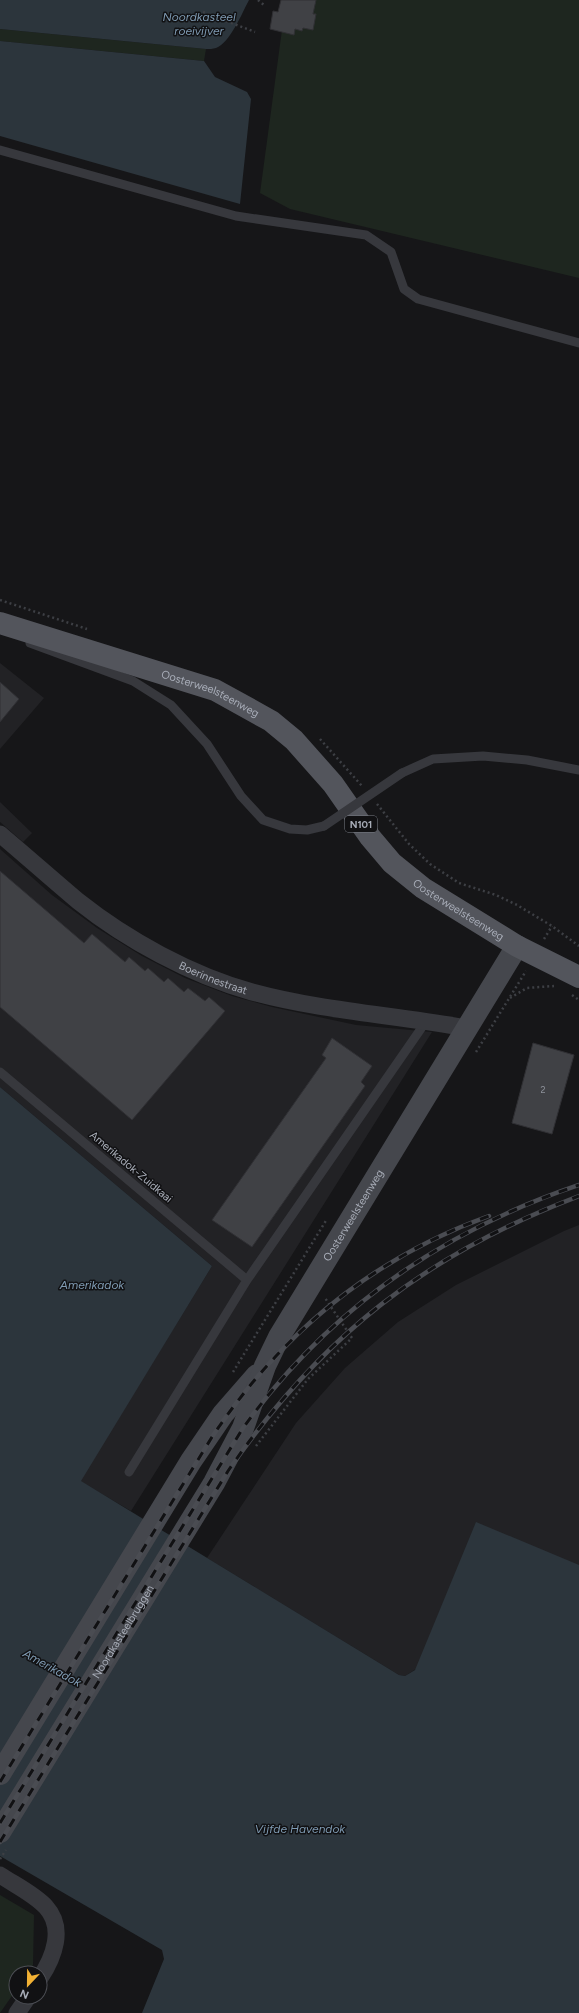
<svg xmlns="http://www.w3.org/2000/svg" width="579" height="2013" viewBox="0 0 579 2013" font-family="Figtree,sans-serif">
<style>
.built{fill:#222225}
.green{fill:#1e261f}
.water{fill:#2c353c}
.building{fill:#404145;stroke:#303034}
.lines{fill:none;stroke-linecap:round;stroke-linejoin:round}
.path{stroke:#3d3f44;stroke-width:2.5;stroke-dasharray:2 3;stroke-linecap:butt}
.lane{stroke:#37383d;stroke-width:9}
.street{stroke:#37383d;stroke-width:17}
.secondary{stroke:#45474d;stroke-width:22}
.primary{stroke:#53555c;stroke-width:22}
.rail-casing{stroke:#4a4c52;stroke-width:4.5}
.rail{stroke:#111113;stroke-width:3;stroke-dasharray:9;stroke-linecap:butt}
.lane-bridge{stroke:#37383d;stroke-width:9}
.labels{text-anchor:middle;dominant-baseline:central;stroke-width:3;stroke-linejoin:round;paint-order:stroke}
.number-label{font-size:9px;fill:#8e929b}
.shield{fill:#111113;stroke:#7b7e86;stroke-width:1}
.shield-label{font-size:10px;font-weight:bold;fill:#a8adb8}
.street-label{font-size:11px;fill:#a8adb8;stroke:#111113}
.water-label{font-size:12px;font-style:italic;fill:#7f9bb3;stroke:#111113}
</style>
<rect width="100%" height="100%" fill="#161618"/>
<path class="built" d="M0 663 44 698 0 749Z
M0 802 32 833 23 842 0 822Z
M0 849 52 895 97 928 142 956 185 978 232 996 272 1007 356 1025 432 1032 131 1511 80 1481 212 1266 0 1087Z
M579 1225V1565L405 1676 399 1675 207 1558 296 1423 345 1368 398 1322 456 1285 564 1231Z"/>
<path class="green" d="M286 0H579V278L290 209 260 193Z
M0 29 206 49 204 61 0 41Z
M0 1895 34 1915 33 1965 28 1973H16V1990L0 2013Z"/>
<path class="water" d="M0 0H249C242 13 230 43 216 48 213 49 209 49 206 49L0 29Z
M0 41 204 61 215 77 247 92 251 99 240 204 0 136Z
M0 1087 212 1266 81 1481 399 1675 405 1676 415 1670 476 1522 579 1565V2013H142L164 1959 162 1950 0 1856Z"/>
<path class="building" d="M281 0H316L313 14H316L313 30 303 28 302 31 295 29 294 35 270 29 273 11 278 12Z
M0 682 19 699 0 722Z
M0 871 84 943 92 934 125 962 129 957 145 971 148 968 164 982 168 978 184 992 188 988 205 1001 209 997 225 1011 132 1120 0 1007Z
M332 1038 372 1066 361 1082 365 1086 252 1247 212 1220 326 1058 322 1055Z
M533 1043 574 1055 552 1134 512 1123Z"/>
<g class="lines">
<path class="path" d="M258 0 264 5
M203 12 255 32
M0 600 87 629
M320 739 362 786
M377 804 409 844 430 864 459 883 496 895 517 905 552 926 579 946
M544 939 552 926
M572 995 579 1000
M510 998 527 988 554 986
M476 1052 526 971
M233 1372 327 1219
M256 1446 308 1379 352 1338 325 1298
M0 1859 6 1850"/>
<path class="lane" d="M0 150 236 216 366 235 391 252 404 289 418 299 579 343
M30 643 133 681 171 705 207 744 241 796 263 820 290 829 307 830 324 826
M402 773 433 759 483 756 527 760 579 770
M0 1072 247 1280
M129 1472 247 1280 427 1020"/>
<g class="street">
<path id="s1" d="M0 834C26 856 52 879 78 901 127 940 191 975 252 992 322 1011 395 1015 467 1028"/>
<path d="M0 1875C15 1885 34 1894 46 1907 65 1928 54 1957 40 1978"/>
<path d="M17 2013 28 1997"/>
</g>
<g class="secondary">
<path d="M0 1774 191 1461 223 1414 257 1375"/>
<path id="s2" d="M0 1832 214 1483 243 1428 265 1366 279 1337 517 946"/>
</g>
<path class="primary" id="s3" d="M0 623 215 690 271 721 294 740 333 784 370 837 392 863 423 888 517 946 579 977"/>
<defs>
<path id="rail" d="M0 1782 212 1437C280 1335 372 1258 489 1216
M0 1823 243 1428C328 1310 442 1231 579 1185
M0 1842 228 1471C321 1336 426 1254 579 1196"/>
</defs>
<use href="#rail" class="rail-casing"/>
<use href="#rail" class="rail"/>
<path class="lane-bridge" d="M324 826 402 773"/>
</g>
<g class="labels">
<g class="number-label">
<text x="543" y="1089">2</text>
</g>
<rect class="shield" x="345" y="816" width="32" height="16" rx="3"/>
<g class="shield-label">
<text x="361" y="824">N101</text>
</g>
<g class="street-label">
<text stroke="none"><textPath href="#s3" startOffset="222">Oosterweelsteenweg</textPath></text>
<text stroke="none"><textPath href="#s3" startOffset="558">Oosterweelsteenweg</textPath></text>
<text stroke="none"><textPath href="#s1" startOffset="259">Boerinnestraat</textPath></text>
<text transform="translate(131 1167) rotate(40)">Amerikadok-Zuidkaai</text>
<text stroke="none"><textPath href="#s2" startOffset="712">Oosterweelsteenweg</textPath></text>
<text stroke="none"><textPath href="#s2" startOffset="235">Noordkasteelbruggen</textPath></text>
</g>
<g class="water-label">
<text x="199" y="17">Noordkasteel<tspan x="199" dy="14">roeivijver</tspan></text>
<text x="92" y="1285">Amerikadok</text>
<text transform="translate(52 1668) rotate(29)">Amerikadok</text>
<text x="300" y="1829">Vijfde Havendok</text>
</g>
</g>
<g transform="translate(28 1985) rotate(202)"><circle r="19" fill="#111113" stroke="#4d4f55"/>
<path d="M0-3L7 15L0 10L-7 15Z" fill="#f2b134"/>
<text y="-6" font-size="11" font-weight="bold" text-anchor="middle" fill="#a8adb8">N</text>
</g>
</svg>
